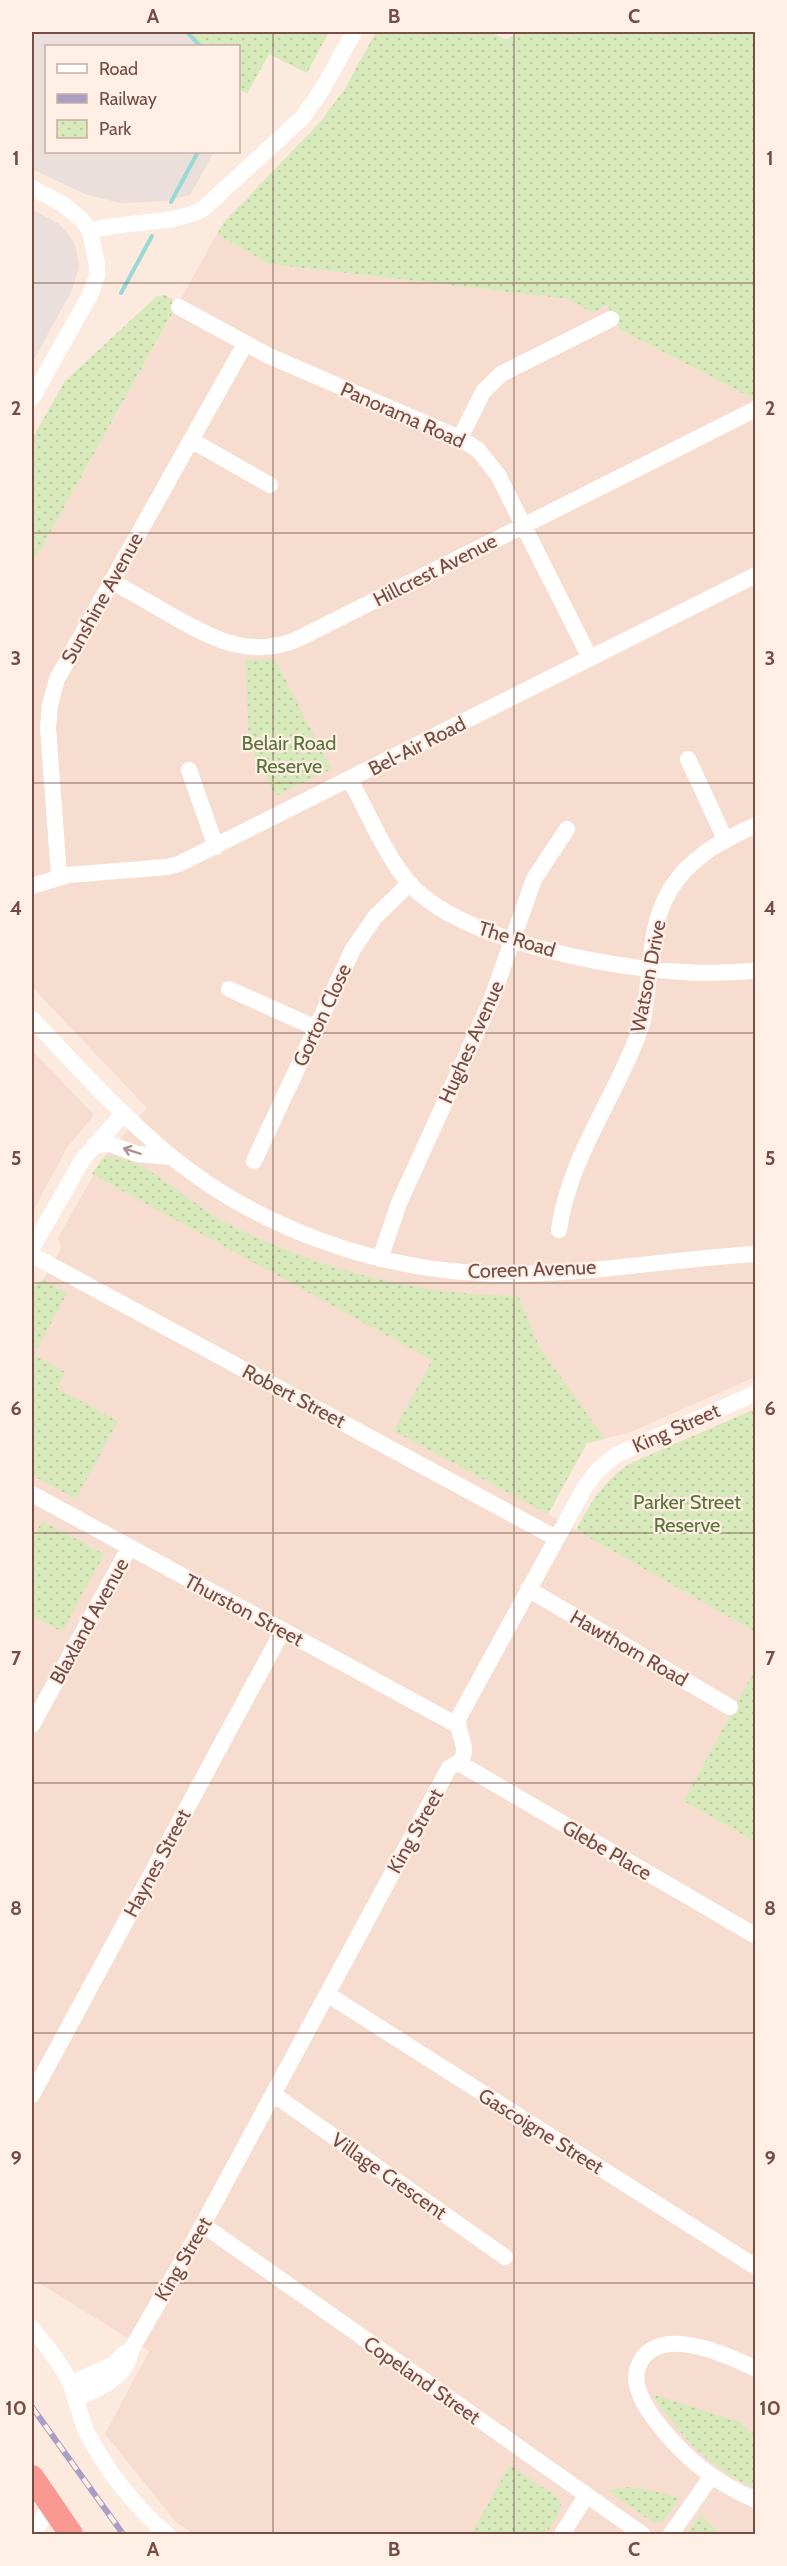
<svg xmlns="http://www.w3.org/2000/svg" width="787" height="2566" viewBox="0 0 787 2566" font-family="Cabin,sans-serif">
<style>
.residential{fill:#f7ddcf}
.industrial{fill:#eadfda}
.park{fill:url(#park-dots)}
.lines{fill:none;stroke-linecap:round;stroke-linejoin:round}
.stream{stroke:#98d8d5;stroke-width:4}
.minor{stroke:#fff;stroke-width:16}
.highway{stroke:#fa9892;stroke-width:24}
.rail-casing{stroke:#ab9ec5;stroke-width:6}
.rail{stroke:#ffefe5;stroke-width:4;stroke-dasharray:11;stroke-linecap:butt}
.oneway{stroke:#ab9490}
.grid{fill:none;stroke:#734d46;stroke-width:1.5;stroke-opacity:0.55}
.labels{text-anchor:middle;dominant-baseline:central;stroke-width:4.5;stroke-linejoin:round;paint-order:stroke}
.street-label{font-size:20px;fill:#734d46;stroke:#ffefe5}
.park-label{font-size:20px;fill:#58743b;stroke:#ffefe5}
.neatline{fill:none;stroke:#734d46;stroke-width:2}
.grid-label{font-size:20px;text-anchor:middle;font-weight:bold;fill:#734d46}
</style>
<defs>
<pattern id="park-dots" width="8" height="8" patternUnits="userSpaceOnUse" patternTransform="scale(1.5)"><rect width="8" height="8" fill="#d8eabc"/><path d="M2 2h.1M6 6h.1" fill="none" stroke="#bdcaa3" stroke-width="1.8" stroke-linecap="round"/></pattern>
</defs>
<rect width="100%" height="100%" fill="#fdeade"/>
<path class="residential" d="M217 234 269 264 569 299 592 313 607 305 619 329 750 397 755 394V1377L631 1432 587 1443 548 1514 755 1632V1669L685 1801 755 1842V2534H194L176 2522 105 2434 149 2351 32 2279V1287L43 1280 61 1249 58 1238 103 1158 147 1108 32 987V565Z
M32 1050 94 1115 67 1148 32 1213Z"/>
<path class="industrial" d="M32 32H187L200 46H46V152H214L190 195 165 201 121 203 87 195 32 169Z
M32 209 59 224 70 236 76 248 79 267 72 290 32 363Z"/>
<path class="park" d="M187 32H329L307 73 269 54 247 94 239 89 238 46H200Z
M376 32H490L507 40 518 32H755L756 394 750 397 619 329 607 305 592 313 569 299 269 264 217 234 224 222 321 121 344 90Z
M165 295 178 303 32 565V439L65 381 157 296Z
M275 659 331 769 276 796 249 745 245 660Z
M111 1156C145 1158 192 1205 224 1222 317 1269 414 1295 518 1296L540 1348 605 1439 587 1443 548 1514 394 1431 432 1360 92 1174 103 1158Z
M43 1280 67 1293 34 1355 65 1372 57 1388 118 1421 76 1499 32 1475V1287Z
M755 1409V1632L576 1530C591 1502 604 1480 631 1463Z
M42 1521 104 1554 62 1632 32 1615V1540Z
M755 1669V1842L684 1801Z
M652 2394 740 2422 755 2435V2488C710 2469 679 2435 652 2394Z
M510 2465 557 2497 561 2504 559 2513 546 2534H471Z
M630 2487 664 2493 679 2499 664 2521 654 2523 607 2490Z
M700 2514 717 2531 719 2534H687Z"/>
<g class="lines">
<path class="stream" d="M187 32 200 46
M171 202 198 152
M121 293 152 236"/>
<path class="minor" d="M32 188 61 203 81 219 90 231 97 265V276L90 295 32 398
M90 231C125 220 171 226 203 209L303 117 323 88 354 32
M179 307 269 356 460 438 478 450 498 475 590 658
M460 438 483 392 501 374 611 319
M191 440 270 485
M111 581C133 593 155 606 176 618 216 641 254 659 300 638L756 409
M688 759 725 839
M189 770 216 847
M350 780C369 814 384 853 409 883 459 940 609 968 682 972 707 974 731 972 756 971
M59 876 48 728 50 705 57 679 245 344
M32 886 68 875 167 867 179 864 756 575
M229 989 316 1028
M32 1019C71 1060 110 1103 153 1141 248 1226 375 1272 502 1274 586 1275 671 1259 756 1254
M94 1145 110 1144 137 1154 171 1157
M254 1161 353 949 375 917 410 883
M559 1230C566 1175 597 1124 621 1074 629 1056 639 1038 643 1019 652 976 647 928 670 890 690 857 721 841 756 825
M32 1248 83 1159 123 1114
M32 1255 556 1538
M380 1259 399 1203 491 1001 534 879 567 829
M32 1494 457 1725
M528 1589 730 1707
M32 1725 129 1548
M459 1763 756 1936
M327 1994 756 2267
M273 2094 505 2257
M32 2095 283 1630
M203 2225 642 2534
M32 2328C46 2346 62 2364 71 2385 77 2401 80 2418 87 2433 106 2470 136 2508 167 2534
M756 2369C728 2355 664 2326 642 2359 637 2367 635 2376 637 2385 640 2399 648 2411 656 2421 683 2457 714 2483 756 2500
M70 2384 114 2364 125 2353
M75 2399C98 2389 127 2378 131 2350L195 2239 449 1768C453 1765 458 1764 461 1760 470 1746 455 1732 459 1717L585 1487 598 1470 616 1455 756 1393
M34 2534 51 2503
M562 2534 586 2496
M671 2534 711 2477"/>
<path class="highway" d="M32 2477 71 2534"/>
<defs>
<path id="rail" d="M32 2407 123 2534"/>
</defs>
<use href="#rail" class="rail-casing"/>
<use href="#rail" class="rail"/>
</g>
<defs><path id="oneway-shaft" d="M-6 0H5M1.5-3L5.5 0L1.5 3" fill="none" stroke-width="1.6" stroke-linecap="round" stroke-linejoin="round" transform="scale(1.5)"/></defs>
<use class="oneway" href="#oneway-shaft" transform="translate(132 1151) rotate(-162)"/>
<path class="grid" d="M273 32V2534M514 32V2534M32 283H756M32 533H756M32 783H756M32 1033H756M32 1283H756M32 1533H756M32 1783H756M32 2033H756M32 2283H756"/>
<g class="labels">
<g class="street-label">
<text transform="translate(403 415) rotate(24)">Panorama Road</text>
<text transform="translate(435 570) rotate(-27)">Hillcrest Avenue</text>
<text transform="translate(102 598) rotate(-61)">Sunshine Avenue</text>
<text transform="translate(417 746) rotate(-27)">Bel-Air Road</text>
<text transform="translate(517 939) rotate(17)">The Road</text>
<text transform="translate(648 976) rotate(-79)">Watson Drive</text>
<text transform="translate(322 1015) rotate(-65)">Gorton Close</text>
<text transform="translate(471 1042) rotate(-66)">Hughes Avenue</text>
<text transform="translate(532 1269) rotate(-2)">Coreen Avenue</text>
<text transform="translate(294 1396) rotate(28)">Robert Street</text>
<text transform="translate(676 1428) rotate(-24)">King Street</text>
<text transform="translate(244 1610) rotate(28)">Thurston Street</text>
<text transform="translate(89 1621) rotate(-61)">Blaxland Avenue</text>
<text transform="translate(629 1648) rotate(30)">Hawthorn Road</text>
<text transform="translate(415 1831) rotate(-61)">King Street</text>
<text transform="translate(607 1850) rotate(30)">Glebe Place</text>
<text transform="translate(157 1863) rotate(-62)">Haynes Street</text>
<text transform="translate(541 2131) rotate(32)">Gascoigne Street</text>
<text transform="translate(389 2176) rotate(35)">Village Crescent</text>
<text transform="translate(183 2259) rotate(-60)">King Street</text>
<text transform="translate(422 2380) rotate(35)">Copeland Street</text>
</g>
<g class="park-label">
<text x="289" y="743">Belair Road<tspan x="289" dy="23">Reserve</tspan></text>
<text x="687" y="1502">Parker Street<tspan x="687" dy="23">Reserve</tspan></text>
</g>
</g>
<rect width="787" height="2566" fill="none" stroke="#ffefe5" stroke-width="66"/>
<rect x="45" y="45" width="195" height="108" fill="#ffefe5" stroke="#c7aea5" stroke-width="1.5"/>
<rect x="57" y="64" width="30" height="9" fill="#ffffff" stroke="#c7aea5" stroke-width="1.5"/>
<text x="99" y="75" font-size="18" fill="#734d46">Road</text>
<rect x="57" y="94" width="30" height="9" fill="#ab9ec5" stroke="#c7aea5" stroke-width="1.5"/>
<text x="99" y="105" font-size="18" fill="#734d46">Railway</text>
<rect x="57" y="120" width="30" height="18" fill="url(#park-dots)" stroke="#c7aea5" stroke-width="1.5"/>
<text x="99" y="135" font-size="18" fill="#734d46">Park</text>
<rect x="33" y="33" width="721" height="2500" class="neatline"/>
<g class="grid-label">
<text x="153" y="23">A</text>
<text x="394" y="23">B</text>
<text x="634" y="23">C</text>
<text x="16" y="165">1</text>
<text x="770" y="165">1</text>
<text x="16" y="415">2</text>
<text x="770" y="415">2</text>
<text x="16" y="665">3</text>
<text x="770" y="665">3</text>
<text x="16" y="915">4</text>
<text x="770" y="915">4</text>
<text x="16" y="1165">5</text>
<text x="770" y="1165">5</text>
<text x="16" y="1415">6</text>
<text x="770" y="1415">6</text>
<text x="16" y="1665">7</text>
<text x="770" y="1665">7</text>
<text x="16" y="1915">8</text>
<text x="770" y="1915">8</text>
<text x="16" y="2165">9</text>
<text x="770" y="2165">9</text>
<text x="16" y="2415">10</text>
<text x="770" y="2415">10</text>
<text x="153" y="2556">A</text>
<text x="394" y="2556">B</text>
<text x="634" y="2556">C</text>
</g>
</svg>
